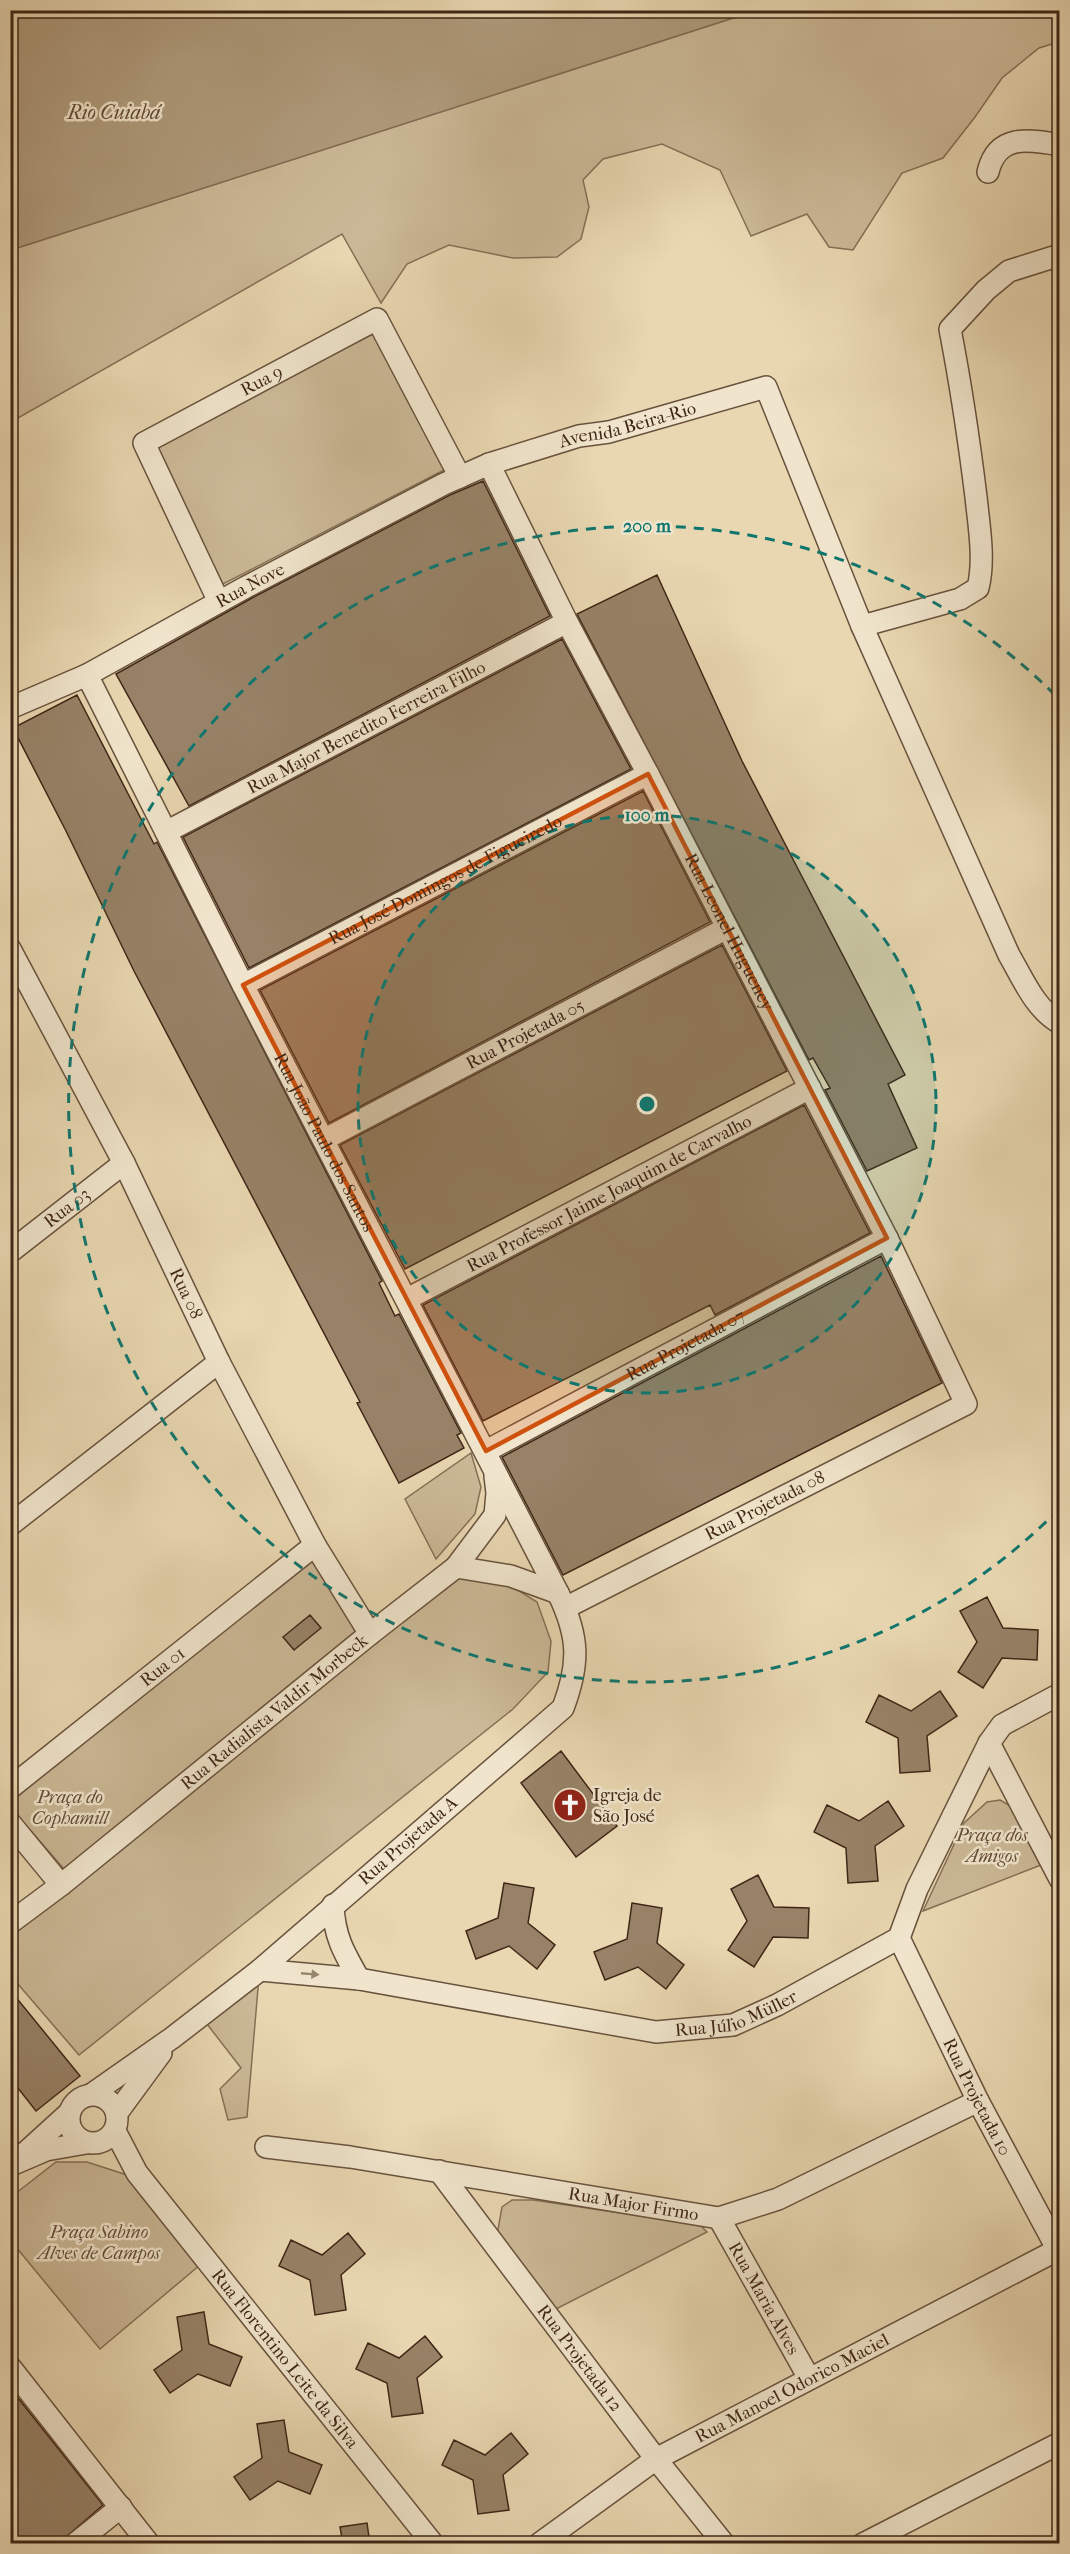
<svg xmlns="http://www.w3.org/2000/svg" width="1070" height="2554" viewBox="0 0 1070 2554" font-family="'IM FELL French Canon',serif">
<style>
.green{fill:#cbb997;stroke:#857056;stroke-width:1.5}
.water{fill:#af9b7c;stroke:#826c53;stroke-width:1.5}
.building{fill:#978267;stroke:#3f2616;stroke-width:1.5}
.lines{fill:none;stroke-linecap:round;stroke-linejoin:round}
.minor-casing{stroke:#69523d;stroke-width:24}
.minor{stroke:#f0e5cc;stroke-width:21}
.oneway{fill:#988671}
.marked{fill:#cf510e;fill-opacity:0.2;stroke:#cf510e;stroke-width:4.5;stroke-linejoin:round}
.ring{fill:none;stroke:#0f766e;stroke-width:3;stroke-dasharray:10 8}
.labels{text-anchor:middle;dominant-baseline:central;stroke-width:5;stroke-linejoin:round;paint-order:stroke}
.street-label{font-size:18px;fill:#3f2616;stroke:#f0e5cc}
.poi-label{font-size:18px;fill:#3f2616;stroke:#f0e5cc;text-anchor:start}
.park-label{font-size:18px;font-style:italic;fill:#624b36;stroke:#f0e5cc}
.water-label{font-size:20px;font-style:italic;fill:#614935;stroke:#f0e5cc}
.centre{fill:#0f766e;stroke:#f0e5cc;stroke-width:3}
.ring-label{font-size:18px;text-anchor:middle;font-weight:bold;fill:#0f766e;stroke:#f0e5cc;stroke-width:5;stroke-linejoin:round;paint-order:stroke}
</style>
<rect width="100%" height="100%" fill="#e8d7b1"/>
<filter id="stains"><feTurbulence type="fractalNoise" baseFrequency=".00333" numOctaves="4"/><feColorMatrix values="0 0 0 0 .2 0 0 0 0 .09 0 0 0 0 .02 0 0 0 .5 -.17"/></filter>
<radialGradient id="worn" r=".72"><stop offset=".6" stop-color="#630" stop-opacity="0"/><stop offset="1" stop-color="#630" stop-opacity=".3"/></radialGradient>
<path class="green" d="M755 11H1059V42L1039 48 1002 78 975 117 943 158 902 173 853 250 829 247 807 214 751 236 720 170 662 144 603 159 583 180 589 207 581 239 557 257 513 258 449 245 407 264 381 303 342 234 11 422V250Z
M379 331 448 468 223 584 154 447Z
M471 1453 481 1487 475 1514 436 1559 405 1499Z
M315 1554 358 1629 64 1869 11 1808 10 1798Z
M460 1574 498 1578 537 1602 551 1641 548 1672 513 1709 79 2055 11 1976 10 1930Z
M1000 1800 1012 1807 1041 1865 923 1911 964 1823 987 1802Z
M259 1977 247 2117 228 2120 220 2089 241 2068 207 2024Z
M56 2162H87L127 2175 200 2265 100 2349 11 2241V2197Z
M512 2200H533L688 2223 701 2226 707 2232 554 2310 497 2235 502 2207Z"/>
<path class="water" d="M11 10H755V11L11 250Z"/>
<path class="building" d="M483 481 550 616 189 806 116 674 252 598 450 495Z
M657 575 742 761 905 1075 888 1084 917 1148 867 1171 825 1090 830 1088 813 1058 809 1060 577 614Z
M562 639 631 769 249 968 183 837Z
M77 695 154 844 157 842 382 1281 379 1283 395 1316 399 1314 461 1433 457 1435 464 1448 399 1483 357 1403 360 1402 134 971 66 831 13 728Z
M643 791 710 922 329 1123 260 990Z
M722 945 787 1071 405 1269 340 1145Z
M804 1105 870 1233 715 1315 710 1305 483 1421 423 1305Z
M881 1256 942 1383 563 1575 502 1457Z
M987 1597 1003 1628 1038 1630 1037 1660 1002 1658 983 1688 958 1672 977 1642 960 1611Z
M310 1615 321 1628 294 1650 283 1637Z
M940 1691 957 1716 927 1736 930 1771 900 1773 898 1738 866 1722 879 1695 911 1711Z
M561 1751 617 1826 576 1857 521 1783Z
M888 1801 904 1826 875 1846 878 1881 848 1883 846 1848 814 1832 827 1805 859 1821Z
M758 1875 774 1907 809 1908 808 1938 773 1937 754 1967 728 1950 747 1921 731 1889Z
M504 1883 534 1888 528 1923 555 1945 537 1969 509 1946 476 1959 466 1931 498 1918Z
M632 1903 662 1908 657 1943 684 1965 666 1989 638 1967 605 1980 594 1952 627 1939Z
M10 1990 80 2076 36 2111 10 2078Z
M348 2233 365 2254 341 2275 346 2310 315 2315 310 2280 279 2266 291 2240 322 2255Z
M204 2312 209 2344 242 2357 230 2386 198 2374 170 2393 154 2370 182 2350 177 2317Z
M425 2336 442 2357 417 2378 423 2413 392 2417 387 2383 356 2369 368 2343 399 2358Z
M14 2393 103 2505 58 2544H10V2396Z
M284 2420 289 2452 322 2465 310 2494 278 2481 250 2500 234 2477 262 2458 257 2424Z
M511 2433 528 2454 503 2475 509 2510 478 2514 473 2480 442 2465 454 2440 485 2455Z
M367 2523 370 2544H343L340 2527Z"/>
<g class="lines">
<defs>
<g id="minor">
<path d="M988 172C997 134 1028 139 1060 145"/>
<path id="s1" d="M489 464 567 622 648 774 887 1238 966 1404 565 1608"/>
<path id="s2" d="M219 602 144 443 377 319 460 477"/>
<path d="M862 626 960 599 978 588C985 560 979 526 976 497 969 440 961 386 950 329L986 290 1009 271 1060 255"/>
<path id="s3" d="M87 675 243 985 558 1593C579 1636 580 1663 563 1708L260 1970 172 2038 92 2094"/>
<path id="s4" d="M10 708 87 675 246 587 444 484 489 464 579 436 609 432 766 387 862 626 1009 955C1023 979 1035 1009 1060 1023"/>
<path id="s5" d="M166 832 567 622"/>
<path id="s6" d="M10 949 124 1163 219 1362 315 1545 370 1634"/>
<path id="s7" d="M243 985 648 774"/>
<path id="s8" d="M325 1139 727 928"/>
<path id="s9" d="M10 1252 124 1163"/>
<path id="s10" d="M407 1299 810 1088"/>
<path id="s11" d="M486 1451 887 1238"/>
<path d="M10 1525 219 1362"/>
<path d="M456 1567 495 1515 497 1493 495 1476"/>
<path d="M989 1743 1060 1879"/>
<path id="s12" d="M10 1788 315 1545"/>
<path d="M10 1823 61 1885"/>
<path d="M333 1905C334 1936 344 1953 359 1979"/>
<path id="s13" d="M10 1923 61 1885 370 1634 456 1567 511 1576 558 1593"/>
<path id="s14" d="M899 1938 978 2101 1060 2254"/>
<path id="s15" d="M260 1970 359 1979 656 2032 733 2025 777 2005 899 1938 917 1889 989 1743 1002 1725 1060 1694"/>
<circle cx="93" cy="2119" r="24"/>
<path d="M117 2113 161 2053"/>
<path id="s16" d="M115 2131 137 2173 433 2544"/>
<path id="s17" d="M266 2147 350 2157 719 2218 778 2199 978 2101"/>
<path d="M24 2154 68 2114"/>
<path d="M11 2165 46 2150 86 2143"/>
<path id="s18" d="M439 2171 656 2459 724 2544"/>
<path id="s19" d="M719 2218 809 2378"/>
<path d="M10 2367 149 2544"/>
<path d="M75 2544 121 2507"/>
<path id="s20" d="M539 2544 656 2459 1057 2250"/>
<path d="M863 2544 1060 2443"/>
</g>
</defs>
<use href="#minor" class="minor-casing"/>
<use href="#minor" class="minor"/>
</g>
<defs><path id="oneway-solid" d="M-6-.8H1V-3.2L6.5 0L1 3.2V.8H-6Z" transform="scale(1.5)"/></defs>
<use class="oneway" href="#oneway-solid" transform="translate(310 1974) rotate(5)"/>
<path class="marked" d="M648 774 887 1238 486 1451 243 985Z"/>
<circle cx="647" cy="1104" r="289" fill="#0f766e" fill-opacity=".12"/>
<g class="ring">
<circle cx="647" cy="1104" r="289"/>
<path d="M1059 1509A578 578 0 1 1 1059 699"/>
</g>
<defs>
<symbol id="church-disc" viewBox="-11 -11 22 22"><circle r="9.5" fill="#8f2418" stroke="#f0e5cc"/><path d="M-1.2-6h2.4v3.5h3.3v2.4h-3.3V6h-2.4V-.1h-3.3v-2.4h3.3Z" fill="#fff"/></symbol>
</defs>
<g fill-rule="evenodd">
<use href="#church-disc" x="551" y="1786" width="38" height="38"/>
</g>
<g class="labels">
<g class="street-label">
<text stroke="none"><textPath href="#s2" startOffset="309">Rua 9</textPath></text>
<text stroke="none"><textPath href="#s4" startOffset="682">Avenida Beira-Rio</textPath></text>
<text stroke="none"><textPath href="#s4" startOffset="270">Rua Nove</textPath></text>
<text stroke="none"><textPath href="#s5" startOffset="226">Rua Major Benedito Ferreira Filho</textPath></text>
<text stroke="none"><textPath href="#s7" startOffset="228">Rua José Domingos de Figueiredo</textPath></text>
<text stroke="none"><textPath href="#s1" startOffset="526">Rua Leonel Hugueney</textPath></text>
<text stroke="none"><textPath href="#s8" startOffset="226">Rua Projetada 05</textPath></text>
<text stroke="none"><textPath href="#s3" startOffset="524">Rua João Paulo dos Santos</textPath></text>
<text stroke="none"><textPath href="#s10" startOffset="228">Rua Professor Jaime Joaquim de Carvalho</textPath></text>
<text stroke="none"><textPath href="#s9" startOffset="72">Rua 03</textPath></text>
<text stroke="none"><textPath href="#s6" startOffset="387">Rua 08</textPath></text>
<text stroke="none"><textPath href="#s11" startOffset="226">Rua Projetada 07</textPath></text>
<text transform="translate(765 1506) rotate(-27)">Rua Projetada 08</text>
<text stroke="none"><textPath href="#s12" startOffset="195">Rua 01</textPath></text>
<text stroke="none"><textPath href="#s13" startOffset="338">Rua Radialista Valdir Morbeck</textPath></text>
<text transform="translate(408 1841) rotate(-41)">Rua Projetada A</text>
<text stroke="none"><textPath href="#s15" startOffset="484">Rua Júlio Müller</textPath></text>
<text stroke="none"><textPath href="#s14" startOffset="177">Rua Projetada 10</textPath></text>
<text stroke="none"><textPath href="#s17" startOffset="372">Rua Major Firmo</textPath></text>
<text stroke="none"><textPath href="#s19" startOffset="92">Rua Maria Alves</textPath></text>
<text stroke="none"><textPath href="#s16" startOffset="285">Rua Florentino Leite da Silva</textPath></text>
<text stroke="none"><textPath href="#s18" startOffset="234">Rua Projetada 12</textPath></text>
<text stroke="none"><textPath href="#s20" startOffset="298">Rua Manoel Odorico Maciel</textPath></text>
</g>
<g class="poi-label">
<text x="593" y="1795">Igreja de<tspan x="593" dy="21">São José</tspan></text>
</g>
<g class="park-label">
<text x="70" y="1797">Praça do<tspan x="70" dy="21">Cophamill</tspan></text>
<text x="992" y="1835">Praça dos<tspan x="992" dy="21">Amigos</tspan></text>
<text x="99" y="2232">Praça Sabino<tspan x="99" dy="21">Alves de Campos</tspan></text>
</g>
<g class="water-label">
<text x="114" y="112">Rio Cuiabá</text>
</g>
</g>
<circle cx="647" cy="1104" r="9" class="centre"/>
<g class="ring-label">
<text x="647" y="532">200 m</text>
<text x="647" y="821">100 m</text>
</g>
<rect width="1070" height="2554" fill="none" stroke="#e8d7b1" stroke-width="36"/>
<rect x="12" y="12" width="1046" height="2530" fill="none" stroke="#3f2616" stroke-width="3"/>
<rect x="18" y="18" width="1034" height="2518" fill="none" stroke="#3f2616" stroke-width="1.5"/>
<rect width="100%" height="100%" filter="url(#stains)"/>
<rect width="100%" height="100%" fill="url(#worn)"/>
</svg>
